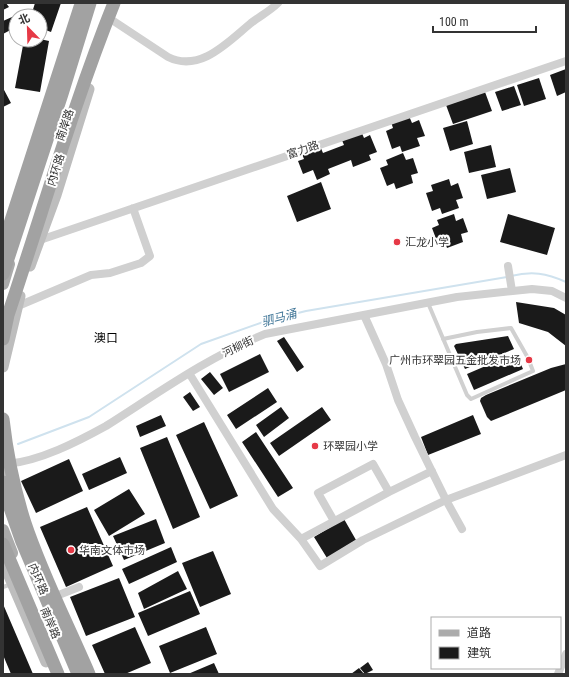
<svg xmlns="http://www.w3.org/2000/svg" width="569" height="677" viewBox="0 0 569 677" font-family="'Roboto Condensed','Noto Sans SC',sans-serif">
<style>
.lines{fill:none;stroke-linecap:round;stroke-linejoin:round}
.stream{stroke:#cfe2ee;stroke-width:2}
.building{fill:#1a1a1a}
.service{stroke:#d0d0d0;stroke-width:4}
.minor{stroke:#d0d0d0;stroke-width:8}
.secondary{stroke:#bdbdbd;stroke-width:11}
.primary{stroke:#ababab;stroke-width:12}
.trunk{stroke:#a2a2a2;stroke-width:13}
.poi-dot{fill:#e63946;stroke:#fff;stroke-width:1.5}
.labels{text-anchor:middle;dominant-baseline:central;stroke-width:4;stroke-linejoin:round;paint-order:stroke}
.street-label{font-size:11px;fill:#333;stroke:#fff}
.poi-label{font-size:11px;fill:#333;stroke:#fff;text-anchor:start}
.water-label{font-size:12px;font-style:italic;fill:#3f7597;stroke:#fff}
.neighbourhood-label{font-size:12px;fill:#000;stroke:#fff}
</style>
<rect width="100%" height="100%" fill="#fff"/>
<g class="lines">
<path class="stream" d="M511 276C532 271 546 273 566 282
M18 444 89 417 201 344 266 321 306 311 507 277"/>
</g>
<path class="building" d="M3 3H6L9 7 3 10Z
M35 3H61L51 32 40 28V16H31Z
M12 17 16 24V27L3 34V21Z
M40 39 49 41 40 92 15 88 24 40H40Z
M566 69V92L557 96 550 75Z
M539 78 546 99 524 106 517 85Z
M514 86 521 105 502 111 495 92Z
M3 88 11 103 3 107Z
M485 92 492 111 453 124 446 105Z
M409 116 412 123 419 120 425 136 417 138 420 146 402 152 400 146 392 149 386 131 393 128 391 122Z
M467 121 473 144 450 151 443 128Z
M361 131 364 138 370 135 377 152 369 155 371 160 353 167 351 160 328 169 330 174 317 180 313 170 303 174 298 161 304 159 302 154 320 146 323 153 344 145 341 138Z
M491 145 496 167 469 173 464 152Z
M403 153 406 160 413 158 418 173 411 175 413 183 396 189 394 183 387 186 380 168 388 165 386 160Z
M510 168 516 192 487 199 481 175Z
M449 179 451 186 458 183 463 198 456 200 459 208 442 214 440 208 432 211 426 193 433 191 431 185Z
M321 182 331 209 297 222 287 196Z
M454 214 456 221 463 218 468 232 461 234 463 242 447 248 445 242 438 244 432 228 439 225 437 220Z
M508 214 555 228 547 255 500 242Z
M516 302 554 308 566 315V346L548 332 519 323Z
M508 336 514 349 465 369 454 346 456 344Z
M284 337 304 367 297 372 277 341Z
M516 353 523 369 474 390 467 374Z
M260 354 269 372 229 392 220 374Z
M566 364V390L491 421 487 417 480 401 481 398 486 395 551 368Z
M210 372 223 388 214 395 201 379Z
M268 388 277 402 236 429 227 415Z
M190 392 200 407 193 411 183 397Z
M281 407 289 418 264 437 256 425Z
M322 407 331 420 279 456 270 443Z
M161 415 166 426 140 437 136 426Z
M473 415 481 434 428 455 421 437Z
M204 422 238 496 210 509 176 435Z
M256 432 293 488 278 497 242 442Z
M167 437 200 517 173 529 140 448Z
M120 457 127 473 89 490 82 474Z
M69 459 83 491 36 513 21 481Z
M129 489 145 514 109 536 94 510Z
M87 507 113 566 66 587 40 527Z
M156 519 165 543 124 560 113 536Z
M344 519 356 540 327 558 314 537Z
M171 547 177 562 129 584 122 569Z
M213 551 231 594 200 607 182 563Z
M178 571 187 589 144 609 138 593Z
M119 578 135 617 86 636 70 597Z
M190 591 200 614 148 636 138 613Z
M3 604 33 674H11L3 655Z
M135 627 151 663 125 674H105L92 645Z
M206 627 217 654 170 673 159 646Z
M368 662 373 670 365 674 360 668Z
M214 663 219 674H188Z
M359 668 364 674H351Z"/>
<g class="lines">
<path class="service" d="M428 303 467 395 471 399 533 371 528 358 511 328 477 332 443 339
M3 587 12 584"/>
<path class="minor" d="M112 20 168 57C200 73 228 42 251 23 260 16 270 11 278 3
M40 240 566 61
M508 266 512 291
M14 305 18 306 91 275 110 273 141 263 150 256 133 208
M364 315 386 364 398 400 415 437 446 500 462 529
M189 373 273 509 301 539 320 566 363 540 446 500 566 455
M7 464C40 461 77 442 106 426 158 393 208 357 265 334L457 297 532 289 552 291 566 298
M334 521 318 493 373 464 389 492
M301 539 389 492 432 471
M51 598 79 587
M558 674 566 654"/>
<path class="secondary" d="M30 266 56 195 89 89
M3 367 20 296
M3 469 8 490
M3 562 46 662"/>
<path class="primary" d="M3 284 9 264
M3 530 12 553"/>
<path class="trunk" d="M3 245 80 7
M3 274 62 94 90 3
M3 339 8 315C43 211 73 105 114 3
M3 419C7 454 14 489 25 523 42 574 68 625 89 674
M3 482 9 505 22 542 78 674
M3 544 58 674"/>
</g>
<g class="poi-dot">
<circle cx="397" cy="242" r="4"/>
<circle cx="529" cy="360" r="4"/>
<circle cx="315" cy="446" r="4"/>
<circle cx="71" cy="550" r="4"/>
</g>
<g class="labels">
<g class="street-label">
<text transform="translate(65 125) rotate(-71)">南岸路</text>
<text transform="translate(303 150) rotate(-19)">富力路</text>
<text transform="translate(56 170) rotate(-72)">内环路</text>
<text transform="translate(238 347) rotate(-25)">河柳街</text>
<text transform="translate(38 579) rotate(67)">内环路</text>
<text transform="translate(50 623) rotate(67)">南岸路</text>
</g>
<g class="poi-label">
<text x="405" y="242">汇龙小学</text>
<text x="521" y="360" text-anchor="end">广州市环翠园五金批发市场</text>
<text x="323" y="446">环翠园小学</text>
<text x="79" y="550">华南文体市场</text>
</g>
<g class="water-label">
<text transform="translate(279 318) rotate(-15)">驷马涌</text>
</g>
<g class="neighbourhood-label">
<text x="106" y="338">澳口</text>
</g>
</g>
<rect width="569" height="677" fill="none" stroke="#333333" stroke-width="8"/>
<rect x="431" y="617" width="130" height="52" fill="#ffffff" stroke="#adadad"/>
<rect x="439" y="630" width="20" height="6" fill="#ababab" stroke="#adadad"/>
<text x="467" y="637" font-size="12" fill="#333333">道路</text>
<rect x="439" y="647" width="20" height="12" fill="#1a1a1a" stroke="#adadad"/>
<text x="467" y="657" font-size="12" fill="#333333">建筑</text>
<g transform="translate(28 28) rotate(337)"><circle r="19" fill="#ffffff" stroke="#adadad"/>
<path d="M0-3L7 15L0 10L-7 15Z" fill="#e63946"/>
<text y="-6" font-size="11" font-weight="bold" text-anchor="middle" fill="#333333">北</text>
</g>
<path d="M433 26v6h103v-6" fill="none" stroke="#333333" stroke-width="2"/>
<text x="439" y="26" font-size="12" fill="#333333" stroke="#ffffff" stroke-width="3" paint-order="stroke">100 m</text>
</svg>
